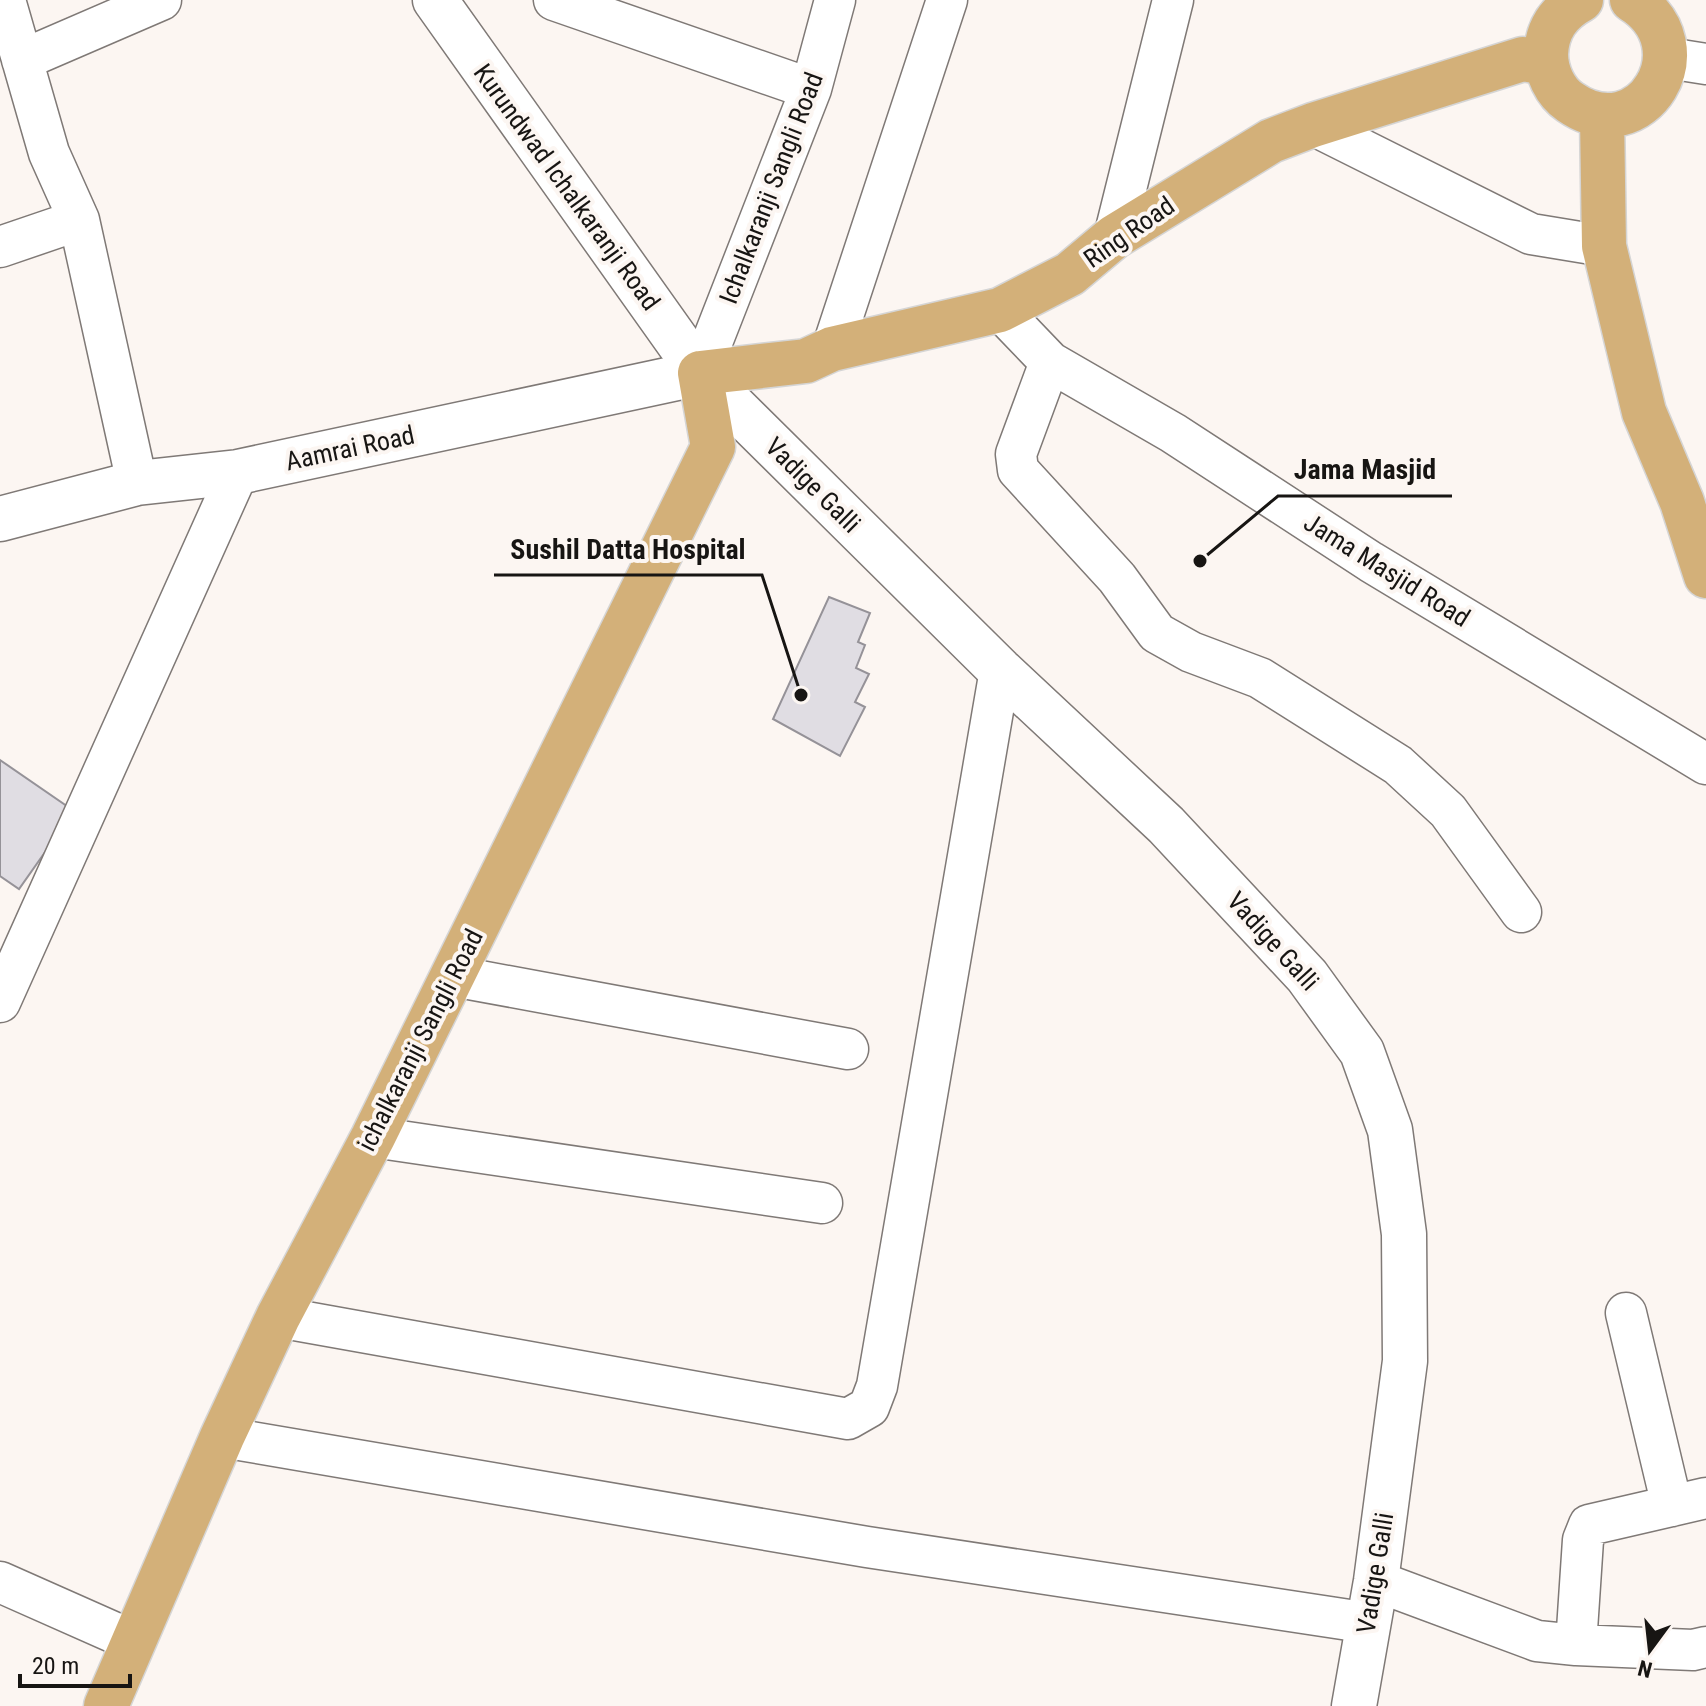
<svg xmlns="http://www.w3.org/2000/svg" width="1706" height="1706" viewBox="0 0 1706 1706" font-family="'Roboto Condensed',sans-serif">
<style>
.building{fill:#e0dde3;stroke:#959298;stroke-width:2}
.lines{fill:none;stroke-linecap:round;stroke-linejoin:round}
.street-casing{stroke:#7f7976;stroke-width:43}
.secondary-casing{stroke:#7f7976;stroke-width:47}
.primary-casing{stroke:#d5d5d5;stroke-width:47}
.street{stroke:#fff;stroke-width:40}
.secondary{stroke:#fff;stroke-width:44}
.primary{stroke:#d3b079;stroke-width:44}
.labels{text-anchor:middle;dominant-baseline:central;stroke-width:8;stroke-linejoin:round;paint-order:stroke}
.street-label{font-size:26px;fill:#171513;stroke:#fcf6f2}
.leader{fill:none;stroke:#171513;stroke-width:3}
.callout-dot{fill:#171513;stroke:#fcf6f2;stroke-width:3}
.callout-label{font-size:28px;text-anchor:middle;font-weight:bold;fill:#171513;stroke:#fcf6f2;stroke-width:8;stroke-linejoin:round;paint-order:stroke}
</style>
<rect width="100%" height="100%" fill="#fcf6f2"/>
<path class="building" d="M829 597 870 613 858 642 865 645 856 668 869 674 855 702 865 707 840 756 773 719Z
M0 760 74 811 19 889 0 876Z"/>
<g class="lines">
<defs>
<path id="street" d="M5 0 49 153 79 220 137 483
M554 0 811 89
M1668 58 1706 64
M22 60 161 0
M1313 125 1531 234 1604 246
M1114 237 1173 0
M0 247 79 220
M1000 310 1050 362 1173 433 1371 562 1706 764
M832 349 947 0
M1050 362 1016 454 1018 470 1117 578 1157 633 1191 652 1260 678 1398 765 1448 811 1521 912
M700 373 811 89 835 0
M453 976 848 1049
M0 1002 238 472
M373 1137 822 1203
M1626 1313 1672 1506
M278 1317 848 1419 869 1407 877 1386 1000 670
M222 1437 867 1547 1369 1623
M1376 1581 1537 1641 1576 1645 1693 1650 1706 1647
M0 1582 133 1641
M1576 1645 1583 1540 1589 1525 1706 1498"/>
<path id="secondary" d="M435 0 700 373 1000 670 1166 825 1307 976 1362 1052 1390 1130 1404 1234 1405 1361 1376 1581 1354 1706
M0 519 137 483 238 472 700 373"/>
<path id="primary" d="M1581 0C1559 12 1547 29 1546 54 1546 72 1555 92 1570 102 1642 152 1706 46 1632 0
M1602 116 1604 246 1644 412 1682 502 1706 576
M106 1706 222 1437 278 1317 373 1137 713 447 700 373 806 361 832 349 1000 310 1070 274 1114 237 1271 141 1313 125 1523 59 1546 63"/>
</defs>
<use href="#street" class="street-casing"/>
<use href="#secondary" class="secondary-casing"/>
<use href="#primary" class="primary-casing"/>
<use href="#street" class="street"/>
<use href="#secondary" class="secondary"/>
<use href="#primary" class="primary"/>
</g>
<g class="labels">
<g class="street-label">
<text transform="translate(567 187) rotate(54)">Kurundwad Ichalkaranji Road</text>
<text transform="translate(771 188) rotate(-69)">Ichalkaranji Sangli Road</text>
<text transform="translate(1129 232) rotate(-35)">Ring Road</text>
<text transform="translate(350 448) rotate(-12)">Aamrai Road</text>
<text transform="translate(813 485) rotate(45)">Vadige Galli</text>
<text transform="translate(1387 570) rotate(32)">Jama Masjid Road</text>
<text transform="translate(1273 941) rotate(48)">Vadige Galli</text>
<text transform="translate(420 1040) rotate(-63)">ichalkaranji Sangli Road</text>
<text transform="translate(1375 1573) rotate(-81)">Vadige Galli</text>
</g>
</g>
<path class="leader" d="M1200 561L1278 496H1452M801 695L762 575H494"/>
<g class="callout-dot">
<circle cx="1200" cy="561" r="8"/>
<circle cx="801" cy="695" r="8"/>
</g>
<g class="callout-label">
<text x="1365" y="479">Jama Masjid</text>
<text x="628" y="559">Sushil Datta Hospital</text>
</g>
<g transform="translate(1650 1650) rotate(195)" stroke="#fcf6f2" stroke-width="6" paint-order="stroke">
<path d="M0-6L14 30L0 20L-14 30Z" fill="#171513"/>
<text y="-12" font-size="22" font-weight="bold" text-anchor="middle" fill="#171513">N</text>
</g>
<path d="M20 1674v12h110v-12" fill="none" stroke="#171513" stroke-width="4"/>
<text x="32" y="1674" font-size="24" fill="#171513" stroke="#fcf6f2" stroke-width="6" paint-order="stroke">20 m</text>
</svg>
